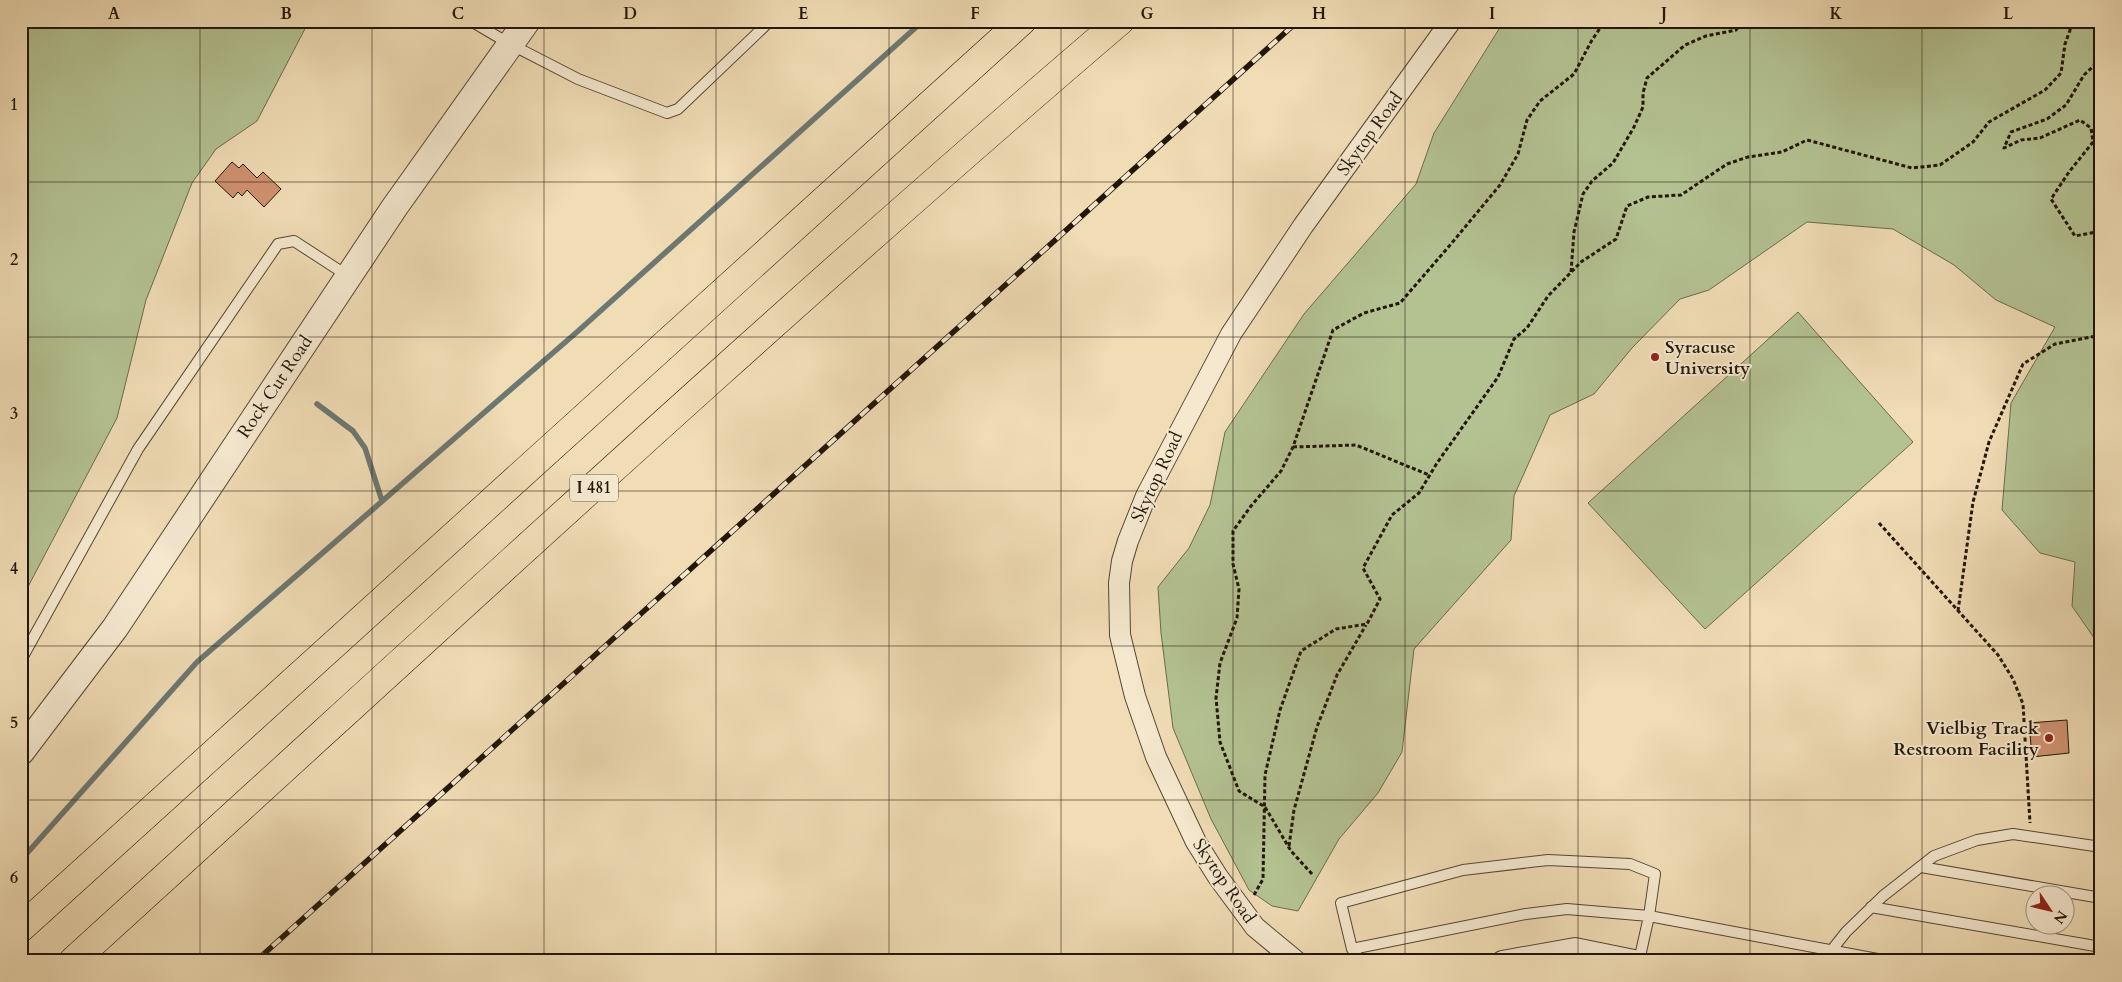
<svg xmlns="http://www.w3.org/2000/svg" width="2122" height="982" viewBox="0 0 2122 982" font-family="Cardo,serif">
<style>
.green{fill:#b4c292;stroke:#6a6c4c}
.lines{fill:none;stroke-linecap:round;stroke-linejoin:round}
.stream{stroke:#6d7872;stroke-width:5.5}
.building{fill:#d09271;stroke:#211607}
.service-casing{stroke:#554832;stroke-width:12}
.minor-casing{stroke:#554832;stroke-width:22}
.tertiary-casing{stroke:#554832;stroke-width:28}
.motorway-casing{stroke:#211607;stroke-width:29}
.path{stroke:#211607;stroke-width:3;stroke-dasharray:4 2.5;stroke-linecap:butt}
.service{stroke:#f5e8cf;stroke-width:10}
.minor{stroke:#f5e8cf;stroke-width:20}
.tertiary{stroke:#f5e8cf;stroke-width:26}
.motorway{stroke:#f0dcb5;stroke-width:28}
.rail-casing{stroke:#211607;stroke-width:5.5}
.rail{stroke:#f5e8cf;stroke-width:4;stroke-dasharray:11;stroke-linecap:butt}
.grid{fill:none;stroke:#211607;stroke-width:1;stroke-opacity:0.55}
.poi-dot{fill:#8f2418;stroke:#f5e8cf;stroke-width:2}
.labels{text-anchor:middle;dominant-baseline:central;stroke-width:4;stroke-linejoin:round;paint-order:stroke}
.shield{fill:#f5e8cf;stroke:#615543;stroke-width:1}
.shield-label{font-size:16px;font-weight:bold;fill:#211607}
.street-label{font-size:18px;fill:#211607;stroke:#f5e8cf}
.poi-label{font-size:18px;font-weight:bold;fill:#211607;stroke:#f5e8cf;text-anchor:start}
.neatline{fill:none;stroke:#211607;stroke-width:2}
.grid-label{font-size:16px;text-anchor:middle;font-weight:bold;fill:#211607}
</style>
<rect width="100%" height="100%" fill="#f0dcb5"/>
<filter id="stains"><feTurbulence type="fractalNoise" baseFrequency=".004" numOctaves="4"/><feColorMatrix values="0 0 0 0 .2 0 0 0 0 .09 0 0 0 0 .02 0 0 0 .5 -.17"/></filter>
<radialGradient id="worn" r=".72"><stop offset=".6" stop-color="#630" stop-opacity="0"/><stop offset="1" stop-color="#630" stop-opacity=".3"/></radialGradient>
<path class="green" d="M21 21H309L257 121 216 149 192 183 146 300 117 418 21 600Z
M1504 21H2101V648L2072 606 2075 562 2040 553 2002 510 2011 403 2055 327 1996 300 1954 265 1893 229 1807 222 1709 290 1680 299 1632 348 1594 394 1550 415 1514 496 1511 540 1414 649 1402 752 1378 793 1339 839 1298 911 1272 906 1249 890 1211 819 1173 728 1161 633 1158 587 1189 548 1210 505 1225 432 1304 314 1416 184 1434 133Z
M1798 312 1913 442 1705 629 1588 503Z"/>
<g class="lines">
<path class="stream" d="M317 404 353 431 365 448 382 501
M21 860 197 662 577 332 923 21"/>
</g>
<path class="building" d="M232 162 239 168 243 164 257 178 263 172 281 189 264 207 247 190 242 196 238 192 233 198 215 181Z
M2067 720 2069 753 2032 757 2029 723Z"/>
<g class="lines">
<defs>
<path id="service" d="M471 21 510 44 578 79 667 113 678 109 770 21
M21 660 138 449 278 244 294 241 348 276
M1921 867 2101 898
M1871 907 2101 947
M1352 949 1526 914 1567 909 1649 916 1639 961
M1361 961 1352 949 1341 903 1463 870 1548 860 1630 864 1655 874 1649 916 1888 961
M1829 961 1831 951 1846 932 1883 896 1934 856 1977 840 2013 834 2101 847"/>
<path id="minor" d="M1296 961 1255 927 1218 877 1196 842 1156 757 1135 696 1120 635 1119 583 1122 561 1128 541 1146 496 1231 334 1303 226 1451 21
M1502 961 1575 948 1639 961"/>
<path id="tertiary" d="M21 752 115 628 394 208 527 21"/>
<path id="motorway" d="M21 928 1022 21
M73 961C420 646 763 326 1120 21"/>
</defs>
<use href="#service" class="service-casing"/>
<use href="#minor" class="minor-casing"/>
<use href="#tertiary" class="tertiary-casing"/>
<use href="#motorway" class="motorway-casing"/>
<path class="path" d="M2089 21 2101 29
M2101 59 2084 75 2066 105 2047 119 2011 132 2004 148 2021 140 2040 138 2080 120 2091 128 2093 142 2069 172 2051 199 2075 236 2101 231
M1571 272 1574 232 1583 194 1592 181 1613 163 1634 127 1643 107V93L1647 78 1685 45 1706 36 1736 30 1743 21
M1293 447 1356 445 1429 475
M1879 523 1998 655 2013 679 2023 704 2030 823
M1958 611 1973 502 1989 442 2023 364 2055 344 2101 335
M1289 846 1294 810 1317 727 1337 675 1366 625
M1312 874 1291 851 1265 807 1239 791 1220 742 1216 698 1220 663 1237 618 1239 589 1233 564V531L1251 506 1281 471 1293 447 1333 330 1364 313 1400 303 1451 244 1500 185 1518 154 1527 120 1540 101 1574 74 1592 40 1605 21
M1254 895 1263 879 1265 775 1280 710 1301 651 1336 629 1367 624 1380 599 1363 568 1392 515 1419 493 1437 463 1498 377 1514 339 1527 328 1548 296 1581 262 1616 239 1627 206 1648 197 1681 195 1727 164 1748 157 1782 152 1807 140 1912 168 1940 165 1973 142 1989 122 2045 90 2061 73 2065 44 2073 22 2076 21"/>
<use href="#service" class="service"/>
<use href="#minor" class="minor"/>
<use href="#tertiary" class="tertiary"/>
<use href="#motorway" class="motorway"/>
<defs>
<path id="rail" d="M256 961 1298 21"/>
</defs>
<use href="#rail" class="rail-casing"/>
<use href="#rail" class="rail"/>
</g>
<path class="grid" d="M200 21V961M372 21V961M544 21V961M716 21V961M889 21V961M1061 21V961M1233 21V961M1405 21V961M1578 21V961M1750 21V961M1922 21V961M21 182H2101M21 337H2101M21 491H2101M21 646H2101M21 800H2101"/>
<g class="poi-dot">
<circle cx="1655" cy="357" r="5"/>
<circle cx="2049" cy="738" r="5"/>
</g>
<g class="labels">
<rect class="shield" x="570" y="474.5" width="48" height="27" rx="4"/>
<g class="shield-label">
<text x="594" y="488">I 481</text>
</g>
<g class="street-label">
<text transform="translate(1370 134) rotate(-54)">Skytop Road</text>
<text transform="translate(275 387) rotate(-56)">Rock Cut Road</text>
<text transform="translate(1157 477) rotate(-65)">Skytop Road</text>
<text transform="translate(1224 881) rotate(56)">Skytop Road</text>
</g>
<g class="poi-label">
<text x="1665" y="347">Syracuse<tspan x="1665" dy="21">University</tspan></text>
<text x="2039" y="728" text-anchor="end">Vielbig Track<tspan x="2039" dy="21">Restroom Facility</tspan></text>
</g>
</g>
<rect width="2122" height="982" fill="none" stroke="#f0dcb5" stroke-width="55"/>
<g transform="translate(2050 910) rotate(125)"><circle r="24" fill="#f5e8cf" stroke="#a0947f"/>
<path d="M0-4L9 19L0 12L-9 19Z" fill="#8f2418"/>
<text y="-8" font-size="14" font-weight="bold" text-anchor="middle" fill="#211607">N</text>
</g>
<rect x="28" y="28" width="2066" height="926" class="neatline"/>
<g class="grid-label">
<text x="114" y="19">A</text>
<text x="286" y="19">B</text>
<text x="458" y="19">C</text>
<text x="630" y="19">D</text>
<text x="803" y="19">E</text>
<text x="975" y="19">F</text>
<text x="1147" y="19">G</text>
<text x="1319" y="19">H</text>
<text x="1492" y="19">I</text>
<text x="1664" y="19">J</text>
<text x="1836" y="19">K</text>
<text x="2008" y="19">L</text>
<text x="14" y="110">1</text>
<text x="14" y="265">2</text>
<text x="14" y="419">3</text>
<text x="14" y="574">4</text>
<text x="14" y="728">5</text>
<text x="14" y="883">6</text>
</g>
<rect width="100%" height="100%" filter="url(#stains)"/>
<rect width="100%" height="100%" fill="url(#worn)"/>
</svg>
